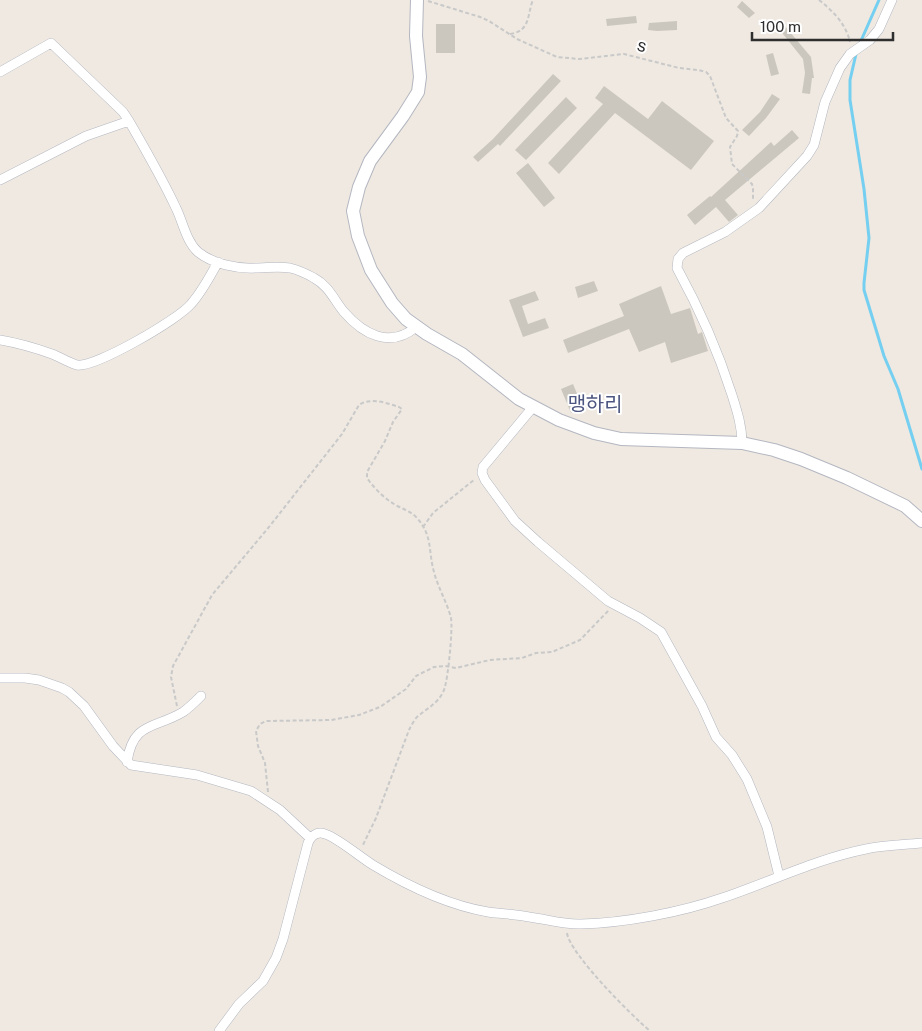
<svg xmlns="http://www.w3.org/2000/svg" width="922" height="1031" viewBox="0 0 922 1031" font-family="'Public Sans','Noto Sans KR',sans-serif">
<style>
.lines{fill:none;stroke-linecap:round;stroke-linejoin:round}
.stream{stroke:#75cff0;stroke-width:3}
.building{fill:#cbc7bf}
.street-casing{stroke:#b4b7c1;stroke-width:10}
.secondary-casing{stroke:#b4b7c1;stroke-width:14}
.path{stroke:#c9c9c9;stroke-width:2;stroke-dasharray:4 2.5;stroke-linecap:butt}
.street{stroke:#fff;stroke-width:9}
.secondary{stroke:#fff;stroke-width:12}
.labels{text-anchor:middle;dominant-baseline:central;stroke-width:4;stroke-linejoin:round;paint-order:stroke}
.street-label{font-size:18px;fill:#2e2e2e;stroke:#fff}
.quarter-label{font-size:20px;fill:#4d5680;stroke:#fff}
</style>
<rect width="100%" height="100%" fill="#efe9e1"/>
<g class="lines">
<path class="stream" d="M860 43 879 0
M856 54 850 80V100L864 189 869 238 864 283V290L884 356 898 389 922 469"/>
</g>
<path class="building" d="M742 1 755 13 749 18 737 7Z
M636 16 637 23 607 26 606 19Z
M677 21V30L657 31 648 30 649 23Z
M436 24H455V53H436Z
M784 25 811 57 814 78H812L810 94 802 93 805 73 803 59 779 29Z
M773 53 779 74 771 76 766 55Z
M553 74 561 81 500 146 498 144 478 162 473 157 493 139Z
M604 86 648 119 662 101 714 141 691 170 615 113 559 174 548 163 603 104 595 98Z
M772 94 780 99 766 118 749 136 742 130 760 112Z
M566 97 577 108 526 160 515 150Z
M792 130 799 138 725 200 738 215 729 222 716 207 695 225 687 215 710 196 711 197 771 142 774 146Z
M528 163 555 198 544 207 516 173Z
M594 281 598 291 578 298 575 287Z
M661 286 671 314 690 308 698 334 702 332 708 351 671 363 665 342 639 352 629 329 568 353 563 340 624 316 619 304Z
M535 291 539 300 522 306 528 324 545 318 549 328 523 337 509 300Z
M573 384 583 408 571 413 561 389Z"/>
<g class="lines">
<defs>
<path id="street" d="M0 72 51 43 123 112 129 121C145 149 162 178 176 208 183 222 186 241 198 252 213 264 237 269 256 268 267 268 278 266 290 268 298 270 307 274 314 278 329 286 334 300 344 312 363 334 390 349 416 327
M0 180 86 136 129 121
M0 340C18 343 35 348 52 354 60 357 69 363 77 365 95 368 179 319 191 304 202 292 210 276 218 262
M533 407 483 467 482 473 485 480 515 521 538 542 608 601 640 618 661 632 702 706 716 737 732 755 747 779 767 827 779 876
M742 443C742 426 737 411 732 395 718 351 699 308 677 268L678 259 683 253 725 232 759 208 807 156 814 145 825 102 840 68 850 54 870 40 879 29 892 0
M0 678H25L39 680 62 688 69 692 84 706 113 746 131 765 197 775 251 791 280 810 310 838
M127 762C133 721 155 729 183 712 189 708 195 702 201 696
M219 1031 239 1004 263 981 276 958 283 939 308 843C311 836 317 831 325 834 338 838 360 857 373 865 408 886 447 905 488 912 501 914 515 914 529 917 546 919 564 925 581 924 625 923 682 912 722 898 770 882 816 859 866 849 884 845 903 845 922 843"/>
<path id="secondary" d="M417 0 416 36 420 77 418 92 403 116 370 161 359 187 353 211 358 236 371 270 392 303 406 319 427 334 462 354 519 399 559 420 594 433 621 439 742 443 774 450 801 459 847 478 905 506 922 521"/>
</defs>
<use href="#street" class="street-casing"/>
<use href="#secondary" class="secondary-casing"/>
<path class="path" d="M819 0C833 11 846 24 850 42
M428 1 480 17 489 21 517 39 557 57 579 59 624 54 679 68 698 70 706 72 710 76 726 118 738 131 737 136 730 147 732 164 752 184 753 189V201
M510 34C531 31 527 14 533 0
M423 527 433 513 475 479
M177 706 171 677 173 666 212 595 269 527 342 434 359 405C370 397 387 403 399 407L402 409 393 422 385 441 367 472V478C374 488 384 498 394 504 402 509 411 511 417 518 433 536 428 551 434 572 438 588 447 602 451 618 453 629 448 680 444 690 438 704 427 708 417 717 414 720 411 726 409 730L376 818 362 847
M268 792 265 763 258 746 256 731 260 724 266 721 331 720 359 715 380 707 406 689 416 676 434 667 445 666 456 668 490 660 522 658 536 653 552 652 580 640 609 610
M567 933C570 954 631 1015 650 1031"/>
<use href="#street" class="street"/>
<use href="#secondary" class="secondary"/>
</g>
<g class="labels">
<g class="street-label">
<text transform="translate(642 45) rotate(14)">s</text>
</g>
<g class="quarter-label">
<text x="595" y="404">맹하리</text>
</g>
</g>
<path d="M752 32v8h141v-8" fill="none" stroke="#2e2e2e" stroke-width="2.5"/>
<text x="760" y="32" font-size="15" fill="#2e2e2e" stroke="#ffffff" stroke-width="4" paint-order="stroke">100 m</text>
</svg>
